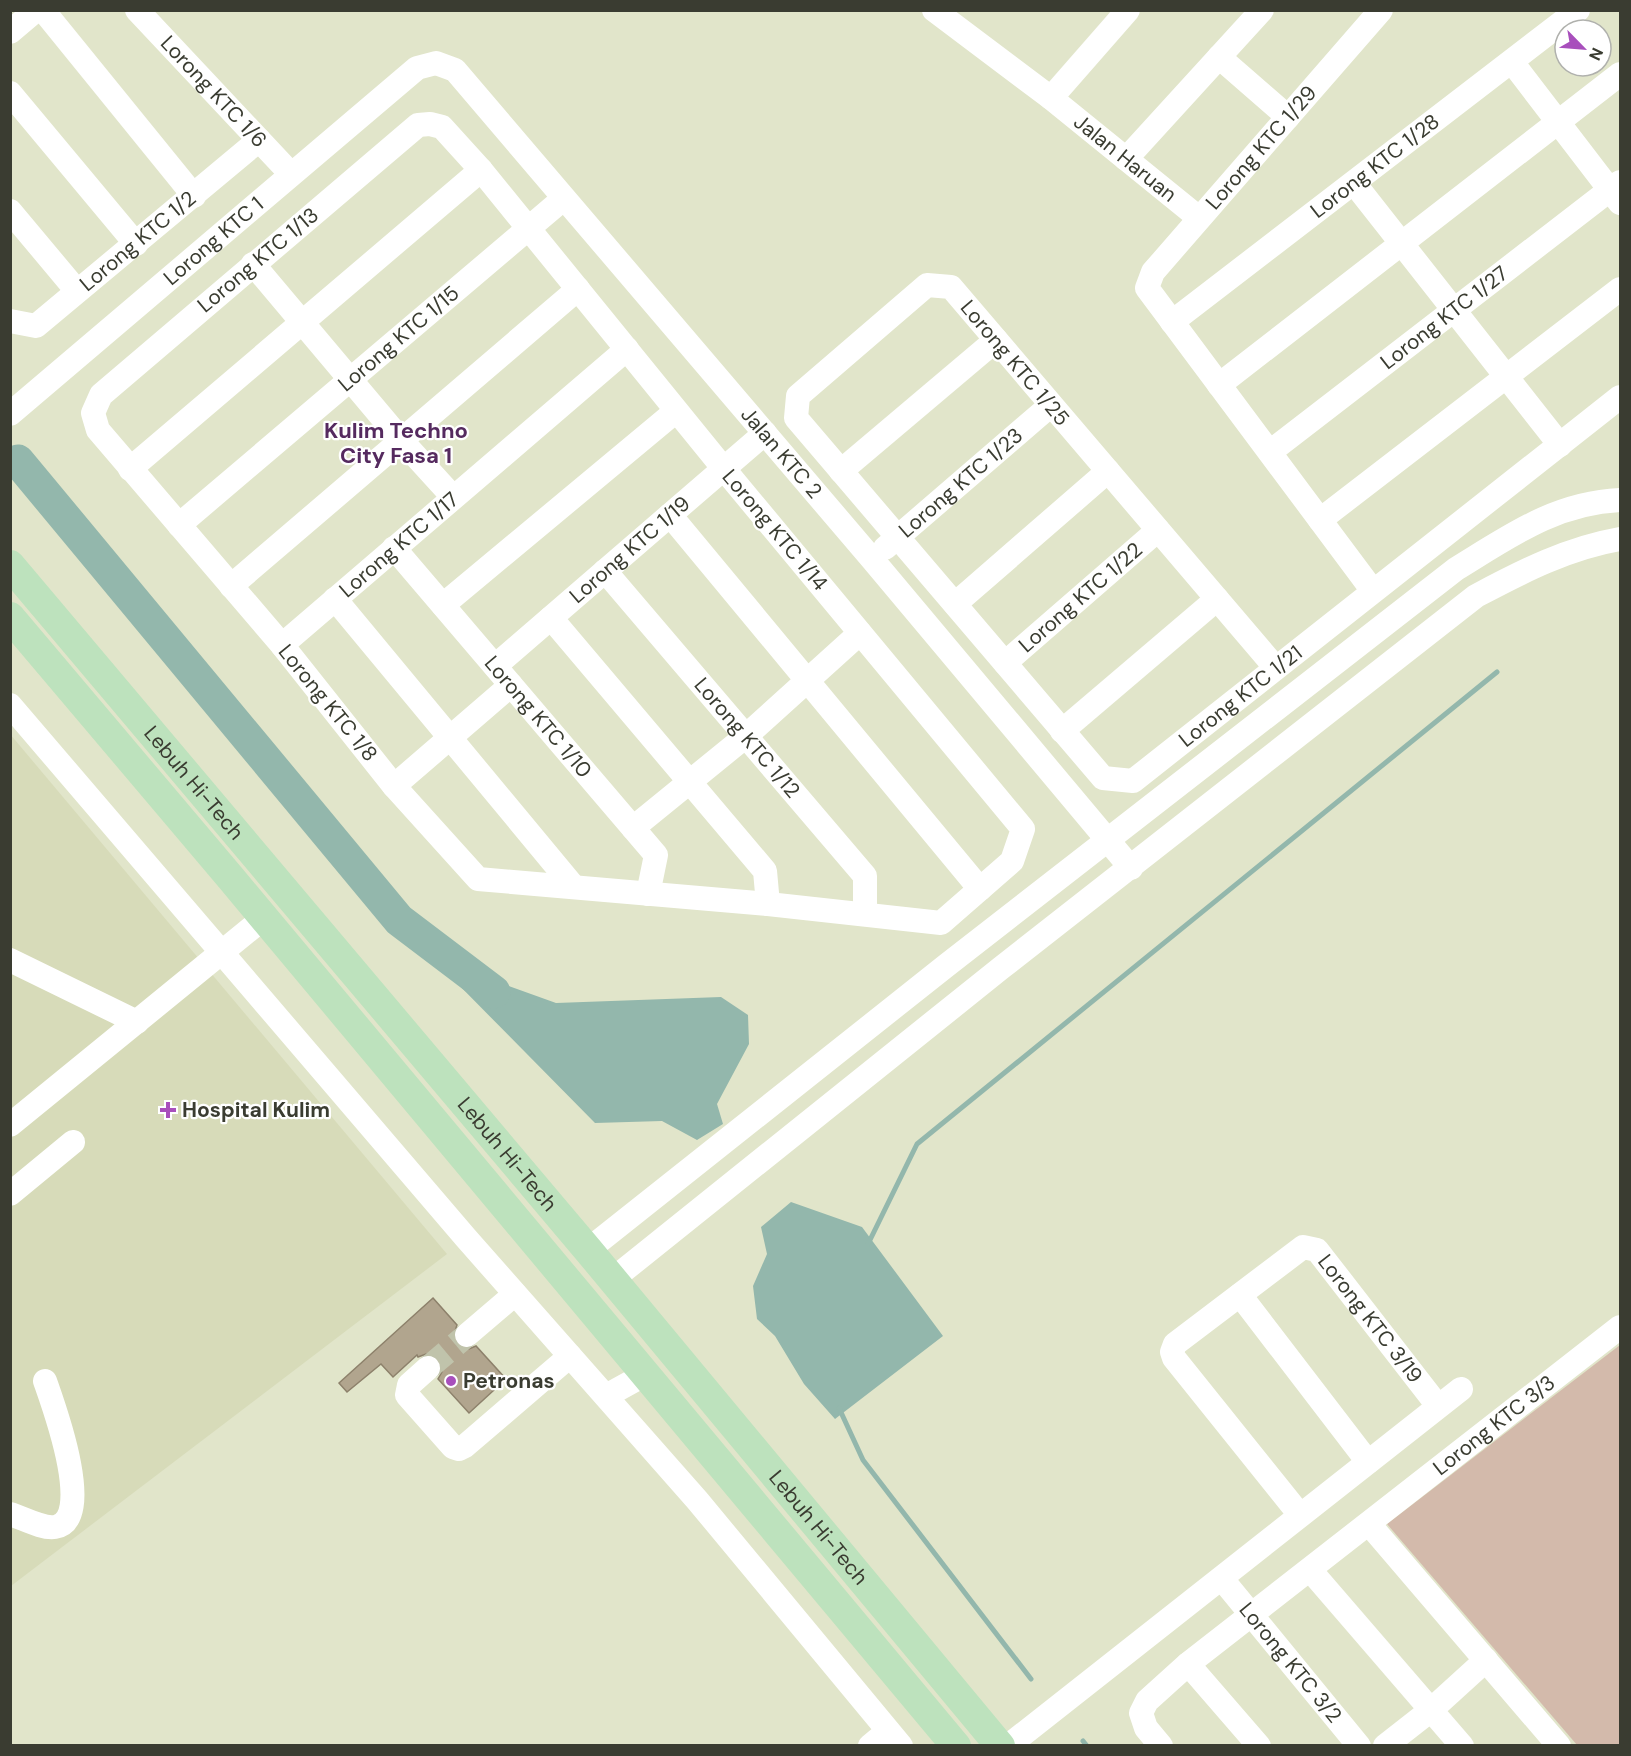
<svg xmlns="http://www.w3.org/2000/svg" width="1631" height="1756" viewBox="0 0 1631 1756" font-family="'DM Sans',sans-serif">
<style>
.built{fill:#d7dbb9}
.green{fill:#d3baab}
.water{fill:#93b7ac}
.lines{fill:none;stroke-linecap:round;stroke-linejoin:round}
.stream{stroke:#93b7ac;stroke-width:5}
.river{stroke:#93b7ac;stroke-width:33}
.building{fill:#b1a58e;stroke:#8d816b;stroke-width:1.5}
.minor-tunnel{stroke:#c0c3ab;stroke-width:24;stroke-dasharray:24 12;stroke-linecap:butt}
.minor{stroke:#fff;stroke-width:24}
.major{stroke:#bde2bd;stroke-width:30}
.poi-dot{fill:#a84fbc;stroke:#fff;stroke-width:2}
.labels{text-anchor:middle;dominant-baseline:central;stroke-width:4.5;stroke-linejoin:round;paint-order:stroke}
.street-label{font-size:21px;fill:#3a3c31;stroke:#fff}
.poi-label{font-size:21px;font-weight:bold;fill:#3a3c31;stroke:#fff;text-anchor:start}
.neighbourhood-label{font-size:22px;font-weight:bold;fill:#552a5f;stroke:#fff}
</style>
<rect width="100%" height="100%" fill="#e1e5ca"/>
<path class="built" d="M10 734 447 1254 11 1586H10Z"/>
<path class="green" d="M1620 1345V1745H1577L1387 1524Z"/>
<path class="water" d="M465 959 500 983 556 1003 721 997 748 1015 749 1044 717 1104 723 1124 697 1140 662 1121 595 1123 449 975Z
M791 1202 862 1227 943 1336 835 1419 804 1384 775 1336 757 1319 753 1286 767 1254 761 1227Z"/>
<g class="lines">
<path class="stream" d="M868 1244 917 1144 1497 672
M839 1408 863 1460 1031 1679
M1083 1741 1087 1746"/>
<path class="river" d="M18 461 399 920 494 992"/>
</g>
<path class="building" d="M433 1298 457 1325 453 1337 457 1345 469 1349 476 1346 506 1379 469 1413 438 1379 442 1372 439 1359 426 1354 418 1357 417 1355 393 1377 381 1364 347 1392 339 1383Z"/>
<g class="lines">
<path class="minor-tunnel" d="M428 1368 467 1335"/>
<g class="minor">
<path d="M43 10 194 196"/>
<path id="s1" d="M137 10 291 174"/>
<path id="s2" d="M934 10 1051 98 1199 218"/>
<path d="M10 32 36 10"/>
<path d="M1219 57 1288 117"/>
<path d="M1512 62 1620 203"/>
<path d="M10 93 136 244"/>
<path d="M1051 98 1128 10"/>
<path d="M430 124 442 127 481 170 724 469 1023 829 1012 861 941 923 768 904 478 879 394 786 282 645 98 430 93 413 101 395 418 125Z"/>
<path d="M1126 159 1262 10"/>
<path d="M1354 183 1560 445"/>
<path d="M10 211 77 291"/>
<path d="M253 264 402 441 453 497"/>
<path id="s3" d="M10 321 36 326 259 140"/>
<path id="s4" d="M1172 322 1578 10"/>
<path d="M1219 385 1620 74"/>
<path id="s5" d="M10 414 417 68 436 63 455 70 872 559 1131 868"/>
<path id="s6" d="M1270 452 1620 182"/>
<path d="M130 469 481 170"/>
<path d="M841 471 996 340"/>
<path d="M670 515 980 889"/>
<path d="M1320 520 1620 289"/>
<path id="s7" d="M179 525 563 199"/>
<path id="s8" d="M394 548 656 855 648 894"/>
<path id="s9" d="M885 548 1051 405"/>
<path id="s10" d="M605 571 865 876V914"/>
<path d="M231 586 578 289"/>
<path id="s11" d="M1373 591 1147 288 1153 272 1381 10"/>
<path d="M335 599 573 886"/>
<path d="M955 604 1108 471"/>
<path d="M443 605 676 411"/>
<path d="M551 618 765 871 768 904"/>
<path id="s12" d="M282 645 627 349"/>
<path id="s13" d="M1005 663 1158 530"/>
<path id="s14" d="M495 666 765 433"/>
<path id="s15" d="M1275 667 951 287 927 285 798 396 796 418 1103 778 1133 781 1620 397"/>
<path d="M10 705 466 1238 697 1500 901 1746"/>
<path d="M1062 731 1217 599"/>
<path d="M394 786 511 685"/>
<path d="M633 828 746 736 860 633"/>
<path d="M10 960 137 1022"/>
<path d="M10 1125 265 917"/>
<path d="M10 1194 73 1142"/>
<path d="M588 1250 947 965 1456 569C1510 536 1555 503 1620 500"/>
<path d="M613 1279 1001 968 1476 596C1523 571 1568 548 1620 539"/>
<path d="M1240 1295 1368 1462"/>
<path d="M467 1335 515 1294"/>
<path d="M428 1368 409 1385 407 1395 453 1447 459 1449 465 1446 570 1356"/>
<path d="M606 1396 644 1375"/>
<path d="M10 1514C23 1518 42 1529 55 1527 96 1520 53 1404 45 1381"/>
<path id="s16" d="M1300 1515 1174 1358 1172 1352 1175 1344 1303 1247 1317 1250 1438 1406"/>
<path d="M1369 1524 1559 1746"/>
<path d="M1311 1571 1462 1746"/>
<path id="s17" d="M1222 1579 1359 1746"/>
<path d="M1188 1664 1259 1746"/>
<path d="M870 1746 888 1731"/>
<path d="M1008 1746 1461 1389"/>
<path id="s18" d="M1161 1746 1146 1728 1141 1713 1147 1701 1188 1664 1620 1327"/>
<path d="M1385 1746 1431 1710 1486 1660"/>
</g>
<g class="major">
<path id="s19" d="M10 565 588 1250 1000 1746"/>
<path d="M10 617C328 991 641 1369 956 1746"/>
</g>
</g>
<g class="poi-dot">
<path d="M165 1101h6v6h6v6h-6v6h-6v-6h-6v-6h6z"/>
<circle cx="451" cy="1381" r="6"/>
</g>
<g class="labels">
<g class="street-label">
<text stroke="none"><textPath href="#s1" startOffset="112">Lorong KTC 1/6</textPath></text>
<text stroke="none"><textPath href="#s11" startOffset="560">Lorong KTC 1/29</textPath></text>
<text stroke="none"><textPath href="#s2" startOffset="242">Jalan Haruan</textPath></text>
<text stroke="none"><textPath href="#s4" startOffset="256">Lorong KTC 1/28</textPath></text>
<text stroke="none"><textPath href="#s5" startOffset="267">Lorong KTC 1</textPath></text>
<text stroke="none"><textPath href="#s3" startOffset="159">Lorong KTC 1/2</textPath></text>
<text transform="translate(258 260) rotate(-40)">Lorong KTC 1/13</text>
<text stroke="none"><textPath href="#s6" startOffset="220">Lorong KTC 1/27</textPath></text>
<text stroke="none"><textPath href="#s7" startOffset="288">Lorong KTC 1/15</textPath></text>
<text transform="translate(1015 363) rotate(50)">Lorong KTC 1/25</text>
<text stroke="none"><textPath href="#s5" startOffset="1077">Jalan KTC 2</textPath></text>
<text stroke="none"><textPath href="#s9" startOffset="100">Lorong KTC 1/23</textPath></text>
<text transform="translate(775 530) rotate(50)">Lorong KTC 1/14</text>
<text stroke="none"><textPath href="#s12" startOffset="154">Lorong KTC 1/17</textPath></text>
<text stroke="none"><textPath href="#s14" startOffset="178">Lorong KTC 1/19</textPath></text>
<text stroke="none"><textPath href="#s13" startOffset="100">Lorong KTC 1/22</textPath></text>
<text stroke="none"><textPath href="#s15" startOffset="1356">Lorong KTC 1/21</textPath></text>
<text transform="translate(328 703) rotate(51)">Lorong KTC 1/8</text>
<text stroke="none"><textPath href="#s8" startOffset="222">Lorong KTC 1/10</textPath></text>
<text stroke="none"><textPath href="#s10" startOffset="219">Lorong KTC 1/12</textPath></text>
<text stroke="none"><textPath href="#s19" startOffset="285">Lebuh Hi-Tech</textPath></text>
<text stroke="none"><textPath href="#s19" startOffset="771">Lebuh Hi-Tech</textPath></text>
<text stroke="none"><textPath href="#s16" startOffset="478">Lorong KTC 3/19</textPath></text>
<text stroke="none"><textPath href="#s18" startOffset="496">Lorong KTC 3/3</textPath></text>
<text stroke="none"><textPath href="#s19" startOffset="1257">Lebuh Hi-Tech</textPath></text>
<text stroke="none"><textPath href="#s17" startOffset="108">Lorong KTC 3/2</textPath></text>
</g>
<g class="poi-label">
<text x="182" y="1110">Hospital Kulim</text>
<text x="463" y="1381">Petronas</text>
</g>
<g class="neighbourhood-label">
<text x="396" y="430">Kulim Techno<tspan x="396" dy="25">City Fasa 1</tspan></text>
</g>
</g>
<rect width="1631" height="1756" fill="none" stroke="#3a3c31" stroke-width="24"/>
<g transform="translate(1583 48) rotate(115)"><circle r="28" fill="#ffffff" stroke="#b0b1ad" stroke-width="1.5"/>
<path d="M0-4.5L10 22L0 15L-10 22Z" fill="#a84fbc"/>
<text y="-9" font-size="16" font-weight="bold" text-anchor="middle" fill="#3a3c31">N</text>
</g>
</svg>
